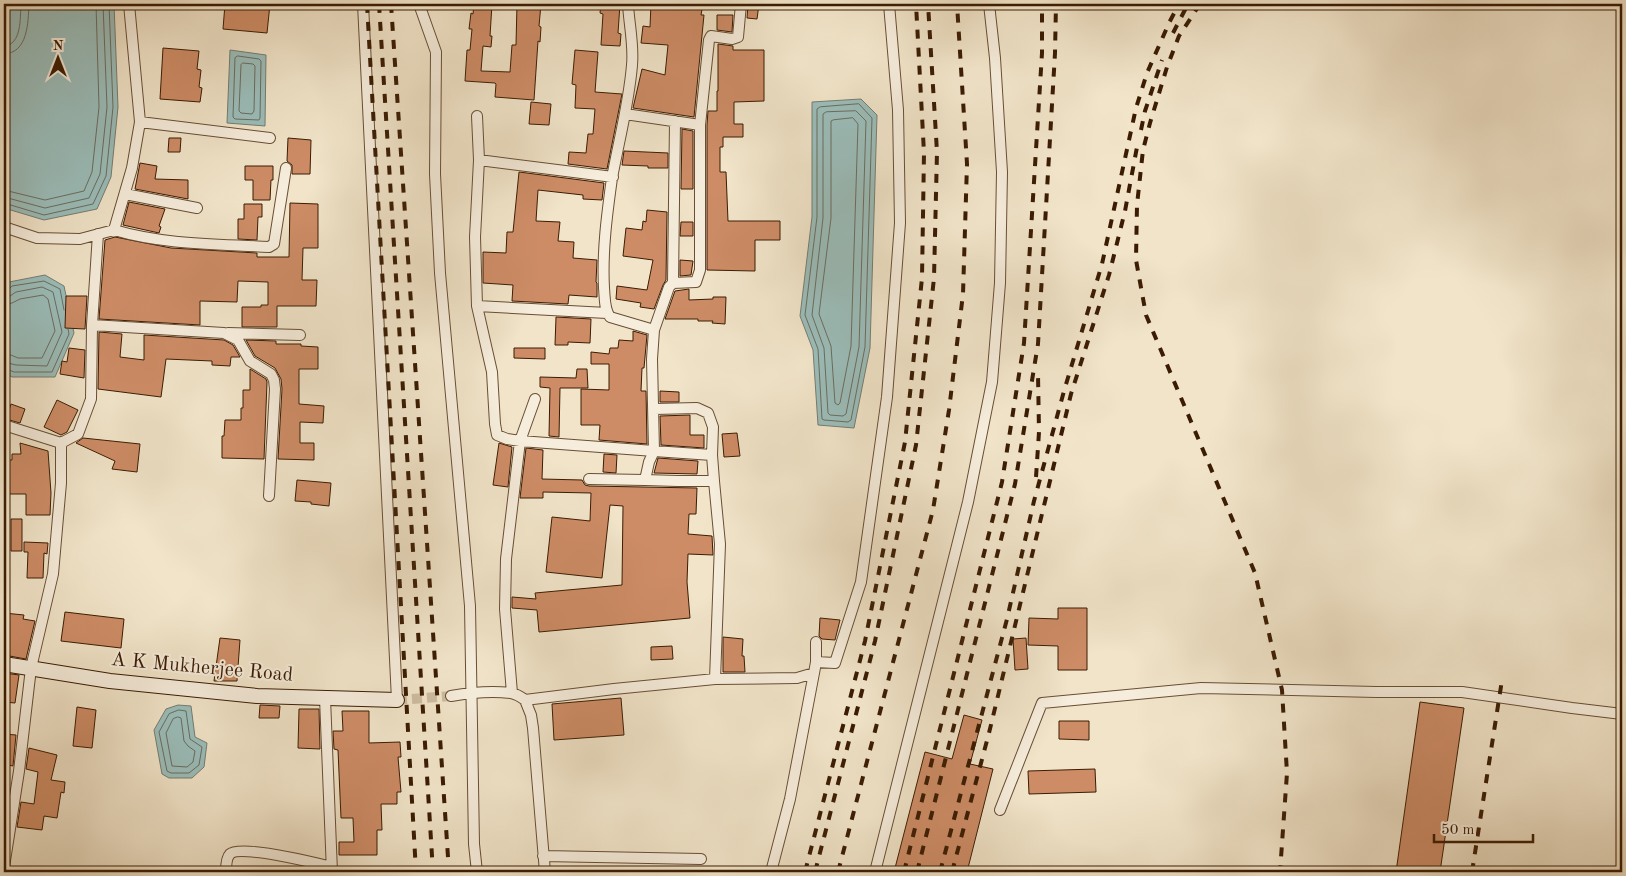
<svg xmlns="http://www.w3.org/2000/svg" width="1626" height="876" viewBox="0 0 1626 876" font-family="'Old Standard TT',serif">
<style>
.water{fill:#9bbebb;stroke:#757d71}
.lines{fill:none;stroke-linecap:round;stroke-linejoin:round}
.shore{stroke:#6b6d5f;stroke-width:1}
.building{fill:#cd8c66;stroke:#3b1c03}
.street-tunnel{stroke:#cdbca1;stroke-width:10;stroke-dasharray:10 5;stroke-linecap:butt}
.street-casing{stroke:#684e34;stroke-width:12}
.secondary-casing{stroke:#3b1c03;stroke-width:16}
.street{stroke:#f6eddc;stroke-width:10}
.secondary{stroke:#f6eddc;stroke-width:14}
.rail{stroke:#3b1c03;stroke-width:4;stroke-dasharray:9 9;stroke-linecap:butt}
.labels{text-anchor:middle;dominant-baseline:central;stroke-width:4;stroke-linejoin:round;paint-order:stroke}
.street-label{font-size:20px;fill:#3b1c03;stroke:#f6eddc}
</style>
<rect width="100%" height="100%" fill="#f1e4c9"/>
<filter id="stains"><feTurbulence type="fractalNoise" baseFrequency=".004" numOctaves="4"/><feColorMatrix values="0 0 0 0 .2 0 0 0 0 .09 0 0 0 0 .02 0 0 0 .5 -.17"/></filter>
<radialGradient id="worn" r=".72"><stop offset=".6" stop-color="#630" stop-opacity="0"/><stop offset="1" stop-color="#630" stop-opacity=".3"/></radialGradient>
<path class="water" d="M10 4H114L118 107 111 177 97 209 44 220 4 208V54Z
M230 50 266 55 265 126 227 123Z
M861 99 877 115 870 348 854 428 818 425 813 350 800 316 812 217V102Z
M45 275 64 286 74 333 55 377H12L4 372V289L9 282Z
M178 705 191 706 195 737 207 743 204 767 192 778H169L162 774 154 730 166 709Z"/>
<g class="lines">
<path class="shore" d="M4 46C22 45 20 18 21 4
M4 54C28 53 28 23 29 4
M238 56 259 59 261 61 260 118 259 120 235 119 233 117 235 58Z
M243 63 253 64 255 66 254 111 252 114 241 113 239 111 241 65Z
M859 104 872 118 865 347 851 420 848 422 824 420 822 419 818 349 805 315 817 217V109L820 107Z
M856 111 866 121 859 347 846 414 843 416 830 415 828 413 824 348 812 315 823 218V114L826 112Z
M853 118 858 124 851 346 840 403 838 405 835 403 831 346 819 314 831 218V121L833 120Z
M4 190 45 200 84 191 92 172 99 107 96 4
M4 197 45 208 89 198 100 174 107 107 103 4
M4 203 44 215 93 204 106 176 113 107 109 4
M4 291 8 290 12 286 44 281 60 289 64 310
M4 297 10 296 16 292 42 287 53 292 62 332 47 366 16 365 4 362
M4 305 12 303 20 299 43 295 48 299 55 331 42 358H18L11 355 4 354
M4 368 14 372H52L69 334 68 329
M179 710 186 711 190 739 202 747 199 765 189 773H171L167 771 159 732 169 714Z
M178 717 181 718 184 741 188 746 195 751 193 762 187 767 172 766 166 733 173 719Z"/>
</g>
<path class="building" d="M225 4H270L267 33 223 29Z
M474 4H492L490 36H492L491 47 483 46 481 71 510 72 512 45H516L517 4H541L539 26 541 27 540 42 538 41 534 100 495 97 496 84 495 83 465 81 467 50H470L472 29H469L471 13 473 14Z
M601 4H620L618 33 621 34 620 46 601 45 603 14 600 13Z
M651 4H703L701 15H704L694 117 633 108 642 69 665 75 668 45 641 43 643 26 650 27Z
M748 4H759L757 19 747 18Z
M717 15H733L732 32 717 30Z
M718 44 733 46V50H764V101L734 102V124H743V137H723V147H720V172H726L728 221H780V240H755V271L707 270V125L708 111H717V91H718Z
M163 48 199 51 197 69 201 70 199 87 202 88 200 102 160 99Z
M575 50 598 52 595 92 622 94 607 169 568 164 569 152 586 153 588 134H593L595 109 575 108 576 85 572 84Z
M531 102 551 104 549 125 529 124Z
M682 129 693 131V189H681Z
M169 138H181L180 152H168Z
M288 138 311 140 310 174H292V165L287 161Z
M624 151 668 153V168H648V166L622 165Z
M140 163 157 166 155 179 188 180V199L135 189Z
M245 166H273V180H271L270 200H253V180H245Z
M519 172 604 183 602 200 583 199V195L538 190 536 221 560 222 558 241 574 242 573 258 597 260 596 282 597 283V297L569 295 568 304 512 301 513 285 483 283V252L506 253 507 232H513Z
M129 202 165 209 159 226 161 227 159 233 123 225Z
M290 203 318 204V248H303L302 280H317L316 306H277V327H242V307H261V305H268V282L238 281 237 302 200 301V325L99 319 105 240 115 237 171 248 257 253V257H289Z
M244 204H262V217H258L257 240 238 239V219H244Z
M647 210 667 212 666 280 663 285 654 309 640 307 641 303 616 299 617 286 647 290 653 260 623 256 626 228 642 230 643 221 646 222Z
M681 222H693V236H680Z
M680 260 693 261 691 275 680 276Z
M689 289V300L713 299V297H726L725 324 712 323 713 321H698V319H665L675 291Z
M66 296H87L85 329 65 328Z
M556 317 591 319 590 343 568 342V345H555Z
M633 331 647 335 644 368H642L641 391H646L647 444 599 440 600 425H581V389L609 390V364H591V352L609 354 610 348H618L619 340 633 341Z
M99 332 122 334 120 357 144 360V335L224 340 233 345 240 357H231L230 366 212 365V361L166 359 161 397 98 389Z
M246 340 276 341V344H301V346L318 347V369H299V404L324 406 323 423 300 422V443H314V460L278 459 282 389 281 379 275 368 255 356Z
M69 348 85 350 84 378 60 374 62 361 67 362Z
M514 348H545V359L514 358Z
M250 369 266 379 267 382 264 459 222 458V436H224L225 420H241V408H243V390H250Z
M577 369H587L588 388H560L559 437 549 436 550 388 540 387V377L576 378Z
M660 391 679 392V402H660Z
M57 400 78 410 67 432 61 435 44 427Z
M11 404 25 409 20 423 6 419Z
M690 415V435H704V448L661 445 660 416Z
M737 433 740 456 724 457 722 434Z
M83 438 140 444 137 472 112 469 115 461 76 443Z
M20 443 48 451 51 493 50 515H26V494H4V475H5L6 460H12V454H21Z
M499 443 512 447 508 487 493 485Z
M526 448 543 450 542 479 582 480 585 485 589 486 697 488 696 514H689L688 534 712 536 713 555 688 554 687 582 690 618 539 632 537 610 512 608V597L536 599 535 593 622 585 623 506 610 505 602 578 546 572 552 517 590 521 591 493 543 492V498H520Z
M604 454 617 455 616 473 603 472Z
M658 458 698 461 697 474 654 473Z
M297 480 331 483 329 506 311 504V502L295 501Z
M11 519H22V551H11Z
M24 542 48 543 47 554 44 553 43 578H27L28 552H24Z
M1058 608H1087V670H1058V646L1028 645 1029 618 1058 619Z
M65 612 124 619 121 648 61 641Z
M4 613 24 615 23 619 35 621 26 659 4 655Z
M820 618 840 620 835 640 822 639 819 636Z
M723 637 743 639 742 656H744L745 672H723Z
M220 638 240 640 237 681H214Z
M1026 638 1028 669 1015 670 1013 639Z
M672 646 673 659 651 660V647Z
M4 673 19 675 15 703 4 702Z
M621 698 624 735 554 740 552 704Z
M1420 702 1464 708 1440 872H1396Z
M260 705 280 706 279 718H259Z
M77 707 96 710 92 748 73 746Z
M299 709H319L320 749 298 748Z
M342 711H369V743L400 742 401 757H398L401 792H397V804H381L382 830H377V855H339V842H354L353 818H341L338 750 334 749 333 731H343Z
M964 715 982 720 970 764 993 769 967 872H894L925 752 952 759Z
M1059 721H1089V740L1059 739Z
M4 734 16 735 13 766 4 764Z
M29 748 57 755 51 780 65 782 64 793 61 792 57 818 44 816 42 830 17 827 21 802 34 804 38 772 26 769Z
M1095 769 1096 792 1029 794 1028 771Z"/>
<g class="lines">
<path class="street-tunnel" d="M397 700 451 696"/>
<defs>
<path id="street" d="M363 4 397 700
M419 4 436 52 435 174 440 273 470 606 474 844 477 872
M625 114 700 125V270L696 282 673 283 669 287 654 330
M477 116 479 160 613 177
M140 122 270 138
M700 125 709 40 711 36 732 39 738 37 741 4
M479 160 475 237 477 306 492 372 495 424 497 435 507 439 520 441 654 451 652 359 654 330 610 317C604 309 605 298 604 288 602 251 607 214 612 178 619 140 629 103 632 65 634 45 629 24 628 4
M125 194 197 208
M4 227 37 238 80 239 114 230 132 168 140 122 129 4
M114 230C165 245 217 244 269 247L274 244 286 168
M98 234 92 325 224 333 238 340 250 361 271 374 274 380 275 389 269 496
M673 283 675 121
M477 306 607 313
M228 333 300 335
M654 409 697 408 708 413 713 427 712 455 714 481
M4 425 61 443V483L53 574 31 668 19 771 4 867
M61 443 78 434 91 399 92 325
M589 479 645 480 649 462 654 451 712 455
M645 480 678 481H714L720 544 715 679
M816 662 835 663 861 582 887 397 900 223 898 110 889 4
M512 693 505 609 506 559 520 441 535 399
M451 696C468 693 493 691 511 693 517 694 521 697 525 700L614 689 715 679 797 678 814 673 816 662V642
M325 698 332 872
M525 700 531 715 533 728 545 872
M1000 810 1042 703 1201 688 1376 692H1462L1572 708 1622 714
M543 856 701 859
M226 872C226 867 226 858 230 854 240 844 316 863 332 867
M771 872 790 799 814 673
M875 872 968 502 992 382 1000 283 1002 172 995 58 989 4"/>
<path id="secondary" d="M4 664 110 681 257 696 397 700"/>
</defs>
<use href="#street" class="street-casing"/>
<use href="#secondary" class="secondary-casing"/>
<use href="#street" class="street"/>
<use href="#secondary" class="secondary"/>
<path class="rail" d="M367 4 416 872
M379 4 433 872
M391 4 449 872
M1200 4 1179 36 1167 67 1150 123 1143 150 1137 205 1136 260 1146 315 1255 573 1282 690 1287 773 1280 872
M1173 33 1188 4
M1141 130 1145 111 1162 60
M1036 477 1039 432 1038 374
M805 872 865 641 905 442 922 278 924 153 916 4
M815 872 875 641 916 445 934 278 937 152 928 4
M838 872 933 510 949 410 963 294 967 164 957 4
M904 872 1002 482 1024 343 1042 53V4
M917 872 1015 484 1038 344 1055 53 1056 4
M940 872 1007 619 1034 501 1064 391 1102 264 1136 108 1147 73 1169 23 1179 4
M952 872 989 733 1071 394 1109 275 1125 211 1137 147
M1472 872 1502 680"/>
</g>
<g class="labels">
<g class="street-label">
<text transform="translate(202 668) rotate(5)">A K Mukherjee Road</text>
</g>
</g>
<rect width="1626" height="876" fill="none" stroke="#f1e4c9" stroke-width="20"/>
<rect x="5" y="5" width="1616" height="866" fill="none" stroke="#3b1c03" stroke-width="2.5"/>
<rect x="10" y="10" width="1606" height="856" fill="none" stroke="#3b1c03"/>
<g transform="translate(58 58)" stroke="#f6eddc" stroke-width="4" paint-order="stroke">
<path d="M0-4L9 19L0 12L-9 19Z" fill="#3b1c03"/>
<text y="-8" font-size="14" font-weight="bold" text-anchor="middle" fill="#3b1c03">N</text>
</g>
<path d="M1434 834v8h99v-8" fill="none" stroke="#3b1c03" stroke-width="2.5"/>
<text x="1441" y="834" font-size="15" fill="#3b1c03" stroke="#f6eddc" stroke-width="4" paint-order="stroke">50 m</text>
<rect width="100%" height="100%" filter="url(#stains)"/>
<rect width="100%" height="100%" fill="url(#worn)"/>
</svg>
